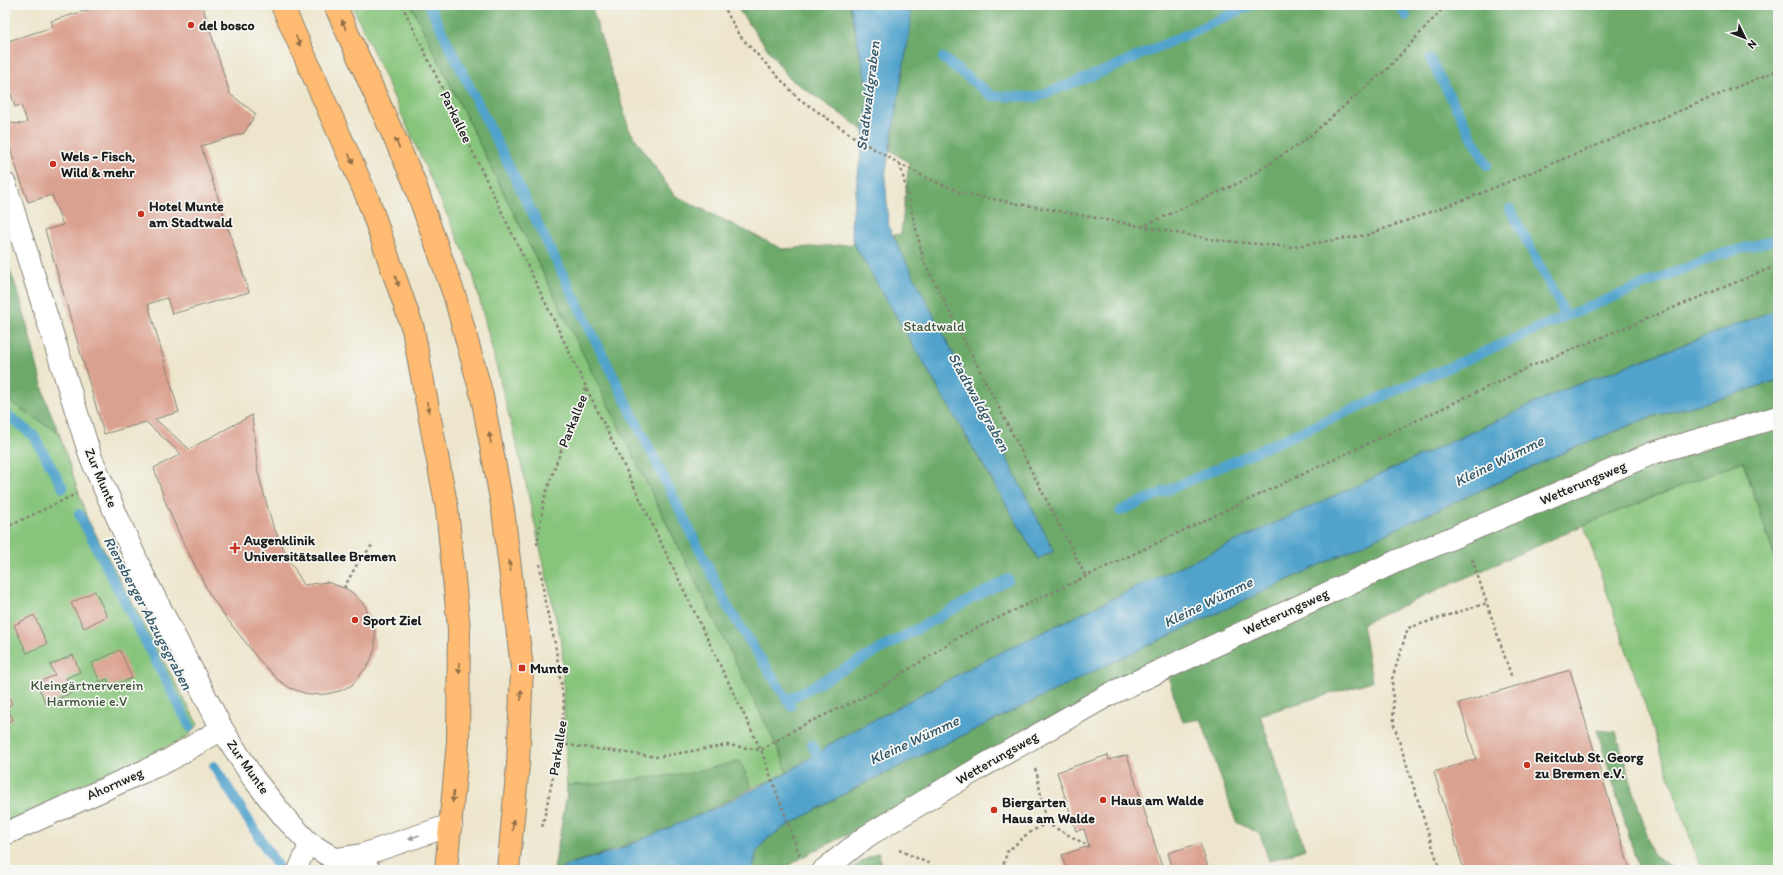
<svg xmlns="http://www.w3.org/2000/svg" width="1783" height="875" viewBox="0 0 1783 875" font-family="Itim,sans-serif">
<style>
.green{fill:#87c57b;stroke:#52704c}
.forest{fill:#6daa6b;stroke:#446344}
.water{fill:#51a3cc;stroke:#366074}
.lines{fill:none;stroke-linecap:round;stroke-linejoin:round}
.stream{stroke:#51a3cc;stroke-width:10}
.building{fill:#dba190}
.service-casing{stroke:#848174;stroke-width:20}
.minor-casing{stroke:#848174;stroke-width:24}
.primary-casing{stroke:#848174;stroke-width:24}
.path{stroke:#848174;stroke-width:2.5;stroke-dasharray:3 3;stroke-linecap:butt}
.service{stroke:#fff;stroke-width:18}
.minor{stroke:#fff;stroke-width:22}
.primary{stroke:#ffbb71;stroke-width:22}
.oneway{fill:#8e6c46}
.oneway2{fill:#999}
.poi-dot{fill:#c8321e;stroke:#f6f6f2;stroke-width:1.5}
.labels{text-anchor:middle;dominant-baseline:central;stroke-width:3.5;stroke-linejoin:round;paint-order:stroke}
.poi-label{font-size:14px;font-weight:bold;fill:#1c1c1c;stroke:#f6f6f2;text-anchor:start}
.street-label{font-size:14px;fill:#1c1c1c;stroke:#f6f6f2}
.park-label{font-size:14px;fill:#41573d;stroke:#f6f6f2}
.water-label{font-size:15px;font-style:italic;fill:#34596b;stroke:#f6f6f2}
</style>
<rect width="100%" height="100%" fill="#f6f6f2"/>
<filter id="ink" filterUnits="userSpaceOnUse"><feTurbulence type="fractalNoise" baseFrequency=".025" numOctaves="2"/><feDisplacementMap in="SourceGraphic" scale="8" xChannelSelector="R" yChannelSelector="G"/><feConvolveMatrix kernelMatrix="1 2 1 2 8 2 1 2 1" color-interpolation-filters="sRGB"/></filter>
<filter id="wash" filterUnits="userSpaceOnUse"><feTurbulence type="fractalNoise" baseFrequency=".012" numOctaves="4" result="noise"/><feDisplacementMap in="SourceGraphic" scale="16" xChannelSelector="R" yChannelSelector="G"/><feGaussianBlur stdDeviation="0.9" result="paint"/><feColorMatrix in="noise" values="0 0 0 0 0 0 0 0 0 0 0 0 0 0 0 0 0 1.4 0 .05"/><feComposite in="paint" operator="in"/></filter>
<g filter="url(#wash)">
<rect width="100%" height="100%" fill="#ede6cc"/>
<path class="green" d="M352 5H411L782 757 787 773 570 864 559 870H554L567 794 562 646 523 471 472 270Z
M5 399 59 433 87 518 198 725 186 738 5 823Z
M1743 461 1778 568V870H1701L1584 525Z"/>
<path class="forest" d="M411 5H591L629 129 674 195 782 249 854 244 1038 559 1054 551 892 235 901 234 909 163 890 150 910 24V5H1778V309L1563 390 1143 584 983 661 837 740 787 773 782 757Z
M735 5H850L869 95 865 131 789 78Z
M5 256 21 301 46 401 59 433 5 399Z
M1778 380V568L1743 461 1584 525 1362 624 1372 681 1260 715 1305 849 1269 861 1260 834 1236 822 1201 719 1183 722 1168 677 1245 623 861 828 812 852 781 870H753L756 853 766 840 782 829 851 790 1107 665 1413 521 1569 450 1650 417 1723 398Z
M1597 730 1616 732 1653 855 1677 870H1639Z
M740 761 752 788C697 817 639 843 579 861 571 864 562 870 554 870L567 794V785L597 784 690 773Z
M878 852 884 870H849Z"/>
<path class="water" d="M850 5H910L911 24 885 176 889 228 1054 551 1038 559 854 244 851 226 869 95Z
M1778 309V380L1723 398 1650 417 1569 450 1413 521 1107 665 851 790 782 829 766 840 756 853 753 870H559L570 864 615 851 715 808 787 773 837 740 983 661 1143 584 1563 390Z"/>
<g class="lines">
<path class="stream" d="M429 5 729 609 791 706
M1400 5 1406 16
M943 58 992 96 1036 97 1109 69 1252 5
M1430 59 1487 165
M1510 209 1566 316
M5 413 34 436 63 488
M1120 511 1566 316 1718 255 1778 239
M79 514 190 727
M788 700 1008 579
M812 745 822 764
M214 766 280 870"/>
</g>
<g id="blocks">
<path class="building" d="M104 5H202L230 94 256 114 244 133 201 146 249 292 172 314 167 298 148 304 179 412 155 419 189 449 252 415 258 473 273 526 288 558 304 585 327 582 347 589 355 595 365 606 375 632V649L369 664 352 685 340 691 326 694 310 695 290 688 277 679 260 661 224 615 209 593 181 538 165 501 154 468 181 454 146 422 104 434 45 230 63 225 52 195 28 202 5 134V127L7 123 24 124 27 122 21 105 15 107 5 75V42L53 27 51 21Z
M95 591 107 616 84 628 71 603Z
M34 615 47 644 27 653 14 625Z
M120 650 132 678 110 687 107 679 100 682 92 663Z
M73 655 80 672 66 678 73 692 46 704 37 683 55 675 50 665Z
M1570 670 1630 870H1464L1434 772 1476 759 1459 703Z
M7 692 12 704 7 707 13 720 5 723V693Z
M1108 755 1109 760 1127 755 1163 870H1066L1062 855 1089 846 1084 829 1076 831 1057 772Z
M1200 843 1209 870H1173L1168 853Z"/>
</g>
</g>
<g filter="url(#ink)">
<use href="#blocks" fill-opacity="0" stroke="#848174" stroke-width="1"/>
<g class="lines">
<defs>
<path id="service" d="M297 870 309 843"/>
<path id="minor" d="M5 184 91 458 143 575 222 729 253 778 285 818 309 843 336 860 369 870
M5 834 169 760 222 729
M337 859 362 855 451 825
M824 870 867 836 981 767 1110 694 1395 562 1653 453 1778 417"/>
<path id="primary" d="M282 5 368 199 413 329 447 509 459 629 458 742 446 870
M335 5 413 179 455 297 482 396 503 510 522 668 518 765 508 870"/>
</defs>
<use href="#service" class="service-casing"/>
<use href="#minor" class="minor-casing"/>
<use href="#primary" class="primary-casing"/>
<path class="path" d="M402 5 761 750 800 856
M723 5 739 35 798 98 857 139 900 164 927 178 965 194 1216 240 1289 247 1367 235 1474 196 1778 70
M900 164 924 262 1086 577
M1141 227 1243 181 1304 141 1387 69 1446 5
M5 528 76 494
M537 545 544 499 557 461 586 388
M1472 559 1512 678
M540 564 545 603 555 643 564 704 560 744 542 828
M344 588 356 566 373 544
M560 744 657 757 728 745 761 750 797 728 874 692 962 635 1534 365 1778 265
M1046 823 1089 846
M899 850 930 864 932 870
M1002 870 1007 852 1026 835 1046 823 1037 774 1035 769
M1440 870 1394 725 1392 679 1408 628 1487 603"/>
<use href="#service" class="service"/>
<use href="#minor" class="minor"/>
<use href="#primary" class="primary"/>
</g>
<defs><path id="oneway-solid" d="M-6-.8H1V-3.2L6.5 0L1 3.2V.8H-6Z"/></defs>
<g class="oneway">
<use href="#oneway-solid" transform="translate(344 25) rotate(-114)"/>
<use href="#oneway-solid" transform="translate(298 41) rotate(66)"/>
<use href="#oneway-solid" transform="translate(397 143) rotate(-114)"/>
<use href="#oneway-solid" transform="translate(351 159) rotate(66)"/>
<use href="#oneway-solid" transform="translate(397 281) rotate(71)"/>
<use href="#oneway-solid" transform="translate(428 407) rotate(79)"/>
<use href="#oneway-solid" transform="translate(490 438) rotate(-100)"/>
<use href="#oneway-solid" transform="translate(510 566) rotate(-97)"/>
<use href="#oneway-solid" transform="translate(459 668) rotate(90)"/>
<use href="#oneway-solid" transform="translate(521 695) rotate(-88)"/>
<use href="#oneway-solid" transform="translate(453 797) rotate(95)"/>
<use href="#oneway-solid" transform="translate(513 825) rotate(-85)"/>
</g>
<use class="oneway2" href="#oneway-solid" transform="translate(414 837) rotate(161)"/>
</g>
<g class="poi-dot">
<circle cx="191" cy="25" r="4"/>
<circle cx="53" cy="164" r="4"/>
<circle cx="141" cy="214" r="4"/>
<path d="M233 542h4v4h4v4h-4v4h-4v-4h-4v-4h4z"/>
<circle cx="355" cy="620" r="4"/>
<rect x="518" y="664" width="8" height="8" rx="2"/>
<circle cx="1527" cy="765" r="4"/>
<circle cx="1103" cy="800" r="4"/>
<circle cx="994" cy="810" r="4"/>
</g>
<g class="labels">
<g class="poi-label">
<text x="199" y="25">del bosco</text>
<text x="61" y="156">Wels - Fisch,<tspan x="61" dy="16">Wild &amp; mehr</tspan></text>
<text x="149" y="206">Hotel Munte<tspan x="149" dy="16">am Stadtwald</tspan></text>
<text x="244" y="540">Augenklinik<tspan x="244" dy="16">Universitätsallee Bremen</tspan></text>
<text x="363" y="620">Sport Ziel</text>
<text x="530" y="668">Munte</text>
<text x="1535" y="757">Reitclub St. Georg<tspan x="1535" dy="16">zu Bremen e.V.</tspan></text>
<text x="1111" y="800">Haus am Walde</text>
<text x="1002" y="802">Biergarten<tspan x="1002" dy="16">Haus am Walde</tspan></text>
</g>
<g class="street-label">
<text transform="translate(456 117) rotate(64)">Parkallee</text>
<text transform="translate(573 421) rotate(-68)">Parkallee</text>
<text transform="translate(101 478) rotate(67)">Zur Munte</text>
<text transform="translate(1583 483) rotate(-23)">Wetterungsweg</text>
<text transform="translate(1286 612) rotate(-25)">Wetterungsweg</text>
<text transform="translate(558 748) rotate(-81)">Parkallee</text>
<text transform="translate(997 758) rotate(-30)">Wetterungsweg</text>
<text transform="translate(248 767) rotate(55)">Zur Munte</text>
<text transform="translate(115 784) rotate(-24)">Ahornweg</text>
</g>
<g class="park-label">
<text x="934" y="326">Stadtwald</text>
<text x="87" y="685">Kleingärtnerverein<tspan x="87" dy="16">Harmonie e.V</tspan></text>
</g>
<g class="water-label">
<text transform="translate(868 96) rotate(-83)">Stadtwaldgraben</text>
<text transform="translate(979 402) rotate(61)">Stadtwaldgraben</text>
<text transform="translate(1499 461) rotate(-26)">Kleine Wümme</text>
<text transform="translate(1208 602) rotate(-26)">Kleine Wümme</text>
<text transform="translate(148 613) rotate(62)">Riensberger Abzugsgraben</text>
<text transform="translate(914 740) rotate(-25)">Kleine Wümme</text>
</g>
</g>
<rect width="1783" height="875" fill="none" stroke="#f6f6f2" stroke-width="20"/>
<g transform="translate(1745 38) rotate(133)" stroke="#f6f6f2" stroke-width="3" paint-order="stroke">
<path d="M0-3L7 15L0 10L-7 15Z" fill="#1c1c1c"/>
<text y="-6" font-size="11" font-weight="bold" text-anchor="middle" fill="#1c1c1c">N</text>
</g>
</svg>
